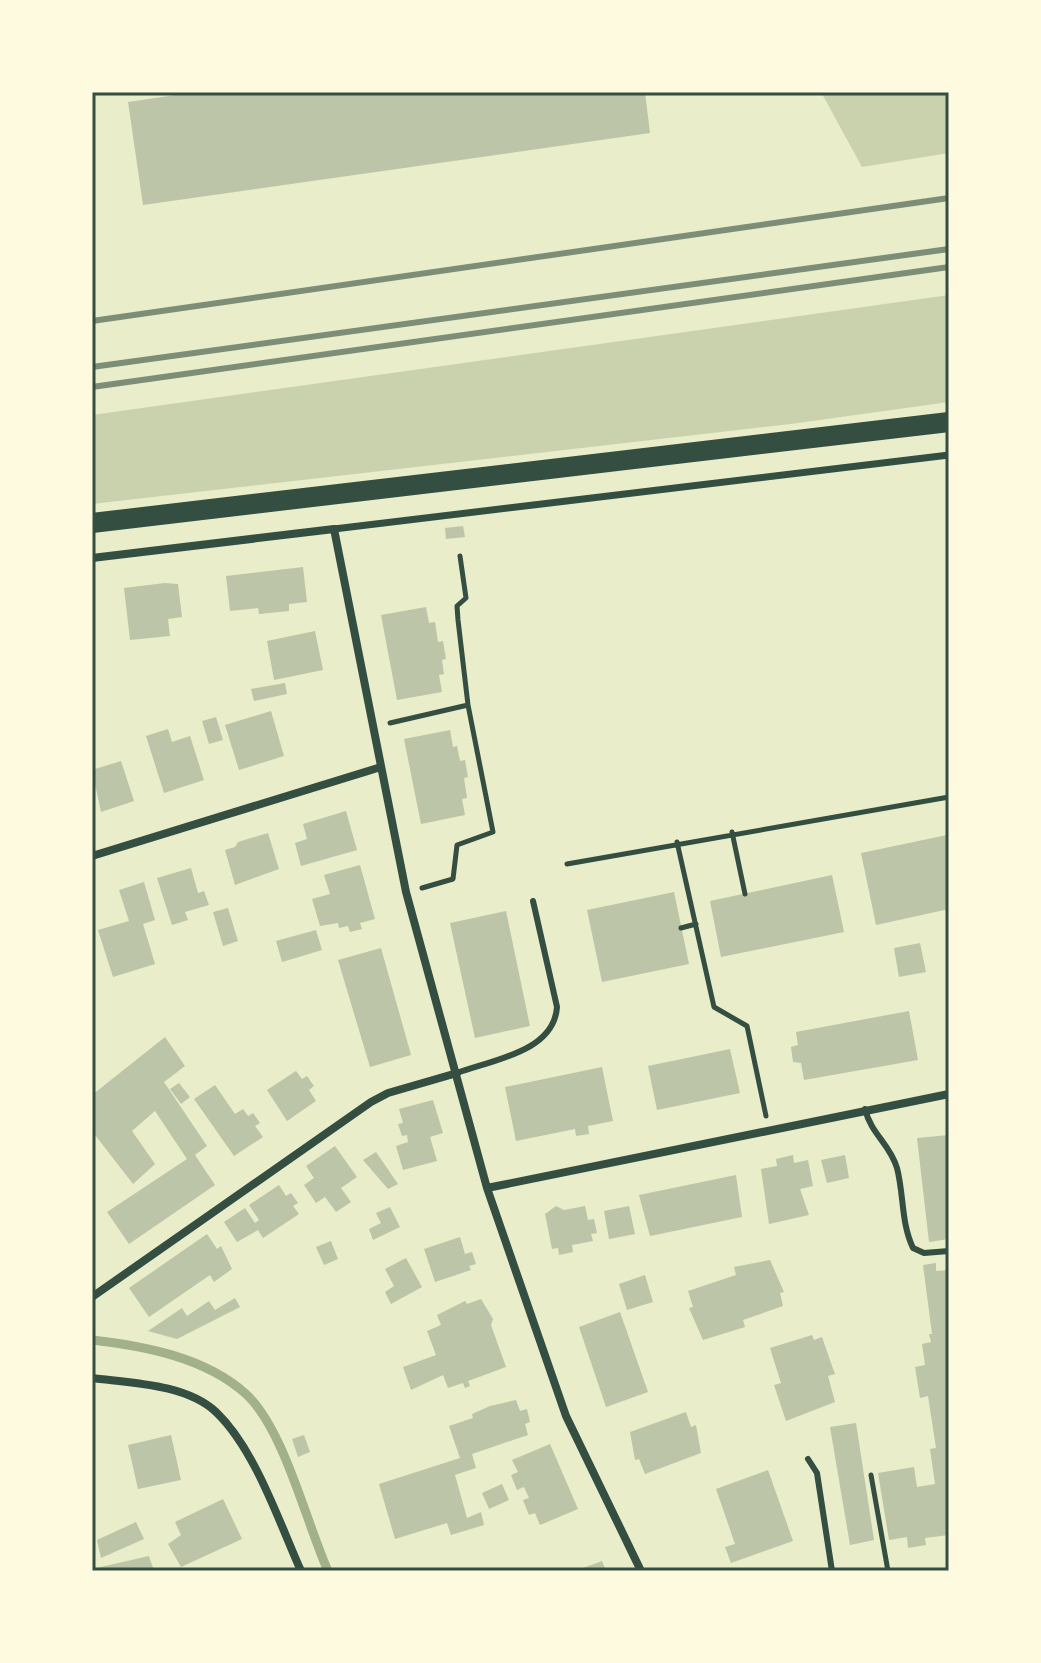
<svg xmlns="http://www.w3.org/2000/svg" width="1041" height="1663" viewBox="0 0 1041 1663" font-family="'Fira Sans Condensed',sans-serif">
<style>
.green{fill:#cad2ad}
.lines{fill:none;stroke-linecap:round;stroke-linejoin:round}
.stream{stroke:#a3b18a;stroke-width:9}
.building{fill:#bcc5a7}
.path{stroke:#344e41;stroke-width:5}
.service{stroke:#344e41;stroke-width:6}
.pedestrian{stroke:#344e41;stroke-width:7}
.minor{stroke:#344e41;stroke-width:8}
.primary{stroke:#344e41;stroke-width:20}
.rail{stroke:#7c8e77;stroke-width:6}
.neatline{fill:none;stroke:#344e41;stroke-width:3}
</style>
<rect width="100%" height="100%" fill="#e9edc9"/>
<path class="green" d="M821 92H949V153L862 167Z
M949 295V402L791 424 92 504V415Z"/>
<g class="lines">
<path class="stream" d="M92 1340C144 1346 205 1357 246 1394 284 1429 306 1522 328 1571"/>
</g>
<path class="building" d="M196 92H645L650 133 143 205 128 102Z
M463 526 465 537 446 539 445 528Z
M303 567 307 602 289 604V611L259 614 258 608 230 611 226 576Z
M165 583 178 584 182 617 168 619 170 636 130 640 124 588Z
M426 607 429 623 435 622 438 642 443 641 446 659 442 660 444 674 439 675 442 692 397 700 381 615Z
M315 631 323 670 274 680 267 641Z
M285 683 287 694 254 701 251 689Z
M271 711 284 756 239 770 225 725Z
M216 717 223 740 209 744 202 721Z
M168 729 172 742 190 736 204 780 164 793 146 736Z
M450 730 453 747 457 746 460 761 465 760 468 777 464 778 467 798 462 799 465 815 421 824 404 739Z
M121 761 134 801 101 812 92 770Z
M346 811 357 850 301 866 295 843 307 839 303 824Z
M268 833 279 869 235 885 225 850 235 847 238 842Z
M947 835 949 909 876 925 861 853Z
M360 865 375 919 360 923 362 929 350 932 348 926 339 928 338 923 320 926 312 899 330 894 324 875Z
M191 868 198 893 204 891 209 905 185 912 188 920 172 925 157 878Z
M832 875 844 932 721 957 710 901Z
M144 882 155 920 143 924 155 964 113 977 98 930 129 921 119 890Z
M674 892 689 964 602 982 587 910Z
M228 908 238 941 223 946 213 912Z
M506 911 530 1026 475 1038 450 923Z
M316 930 322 950 282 962 276 941Z
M920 943 926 972 899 977 894 948Z
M381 948 411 1055 370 1067 338 960Z
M909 1011 918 1060 804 1080 801 1063 793 1062 791 1047 798 1045 796 1032Z
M165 1037 185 1066 164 1082 207 1146 195 1155 215 1185 129 1244 107 1212 187 1159 155 1111 132 1131 155 1164 133 1184 92 1131V1095Z
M730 1049 740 1093 657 1110 648 1066Z
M602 1067 613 1121 588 1126 589 1134 576 1136 575 1129 516 1141 505 1087Z
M296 1071 302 1079 307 1076 314 1086 309 1090 316 1101 287 1121 267 1090Z
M179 1083 190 1097 181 1104 170 1089Z
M215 1085 235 1114 243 1109 248 1116 253 1113 260 1123 255 1126 263 1137 234 1156 194 1099Z
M433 1100 443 1133 430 1137 437 1161 403 1170 396 1146 408 1142 407 1135 402 1136 398 1124 403 1123 399 1109Z
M949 1135V1239L929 1242 917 1138Z
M335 1146 357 1177 341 1188 351 1202 336 1212 325 1197 316 1203 304 1185 314 1178 306 1166Z
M376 1152 398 1184 388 1189 363 1160Z
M793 1155 794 1163 808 1160 813 1186 800 1189 809 1215 769 1224 761 1169 777 1166 776 1159Z
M845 1155 849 1178 827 1183 821 1160Z
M736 1175 742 1217 650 1236 639 1195Z
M279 1185 286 1196 291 1193 298 1203 293 1206 299 1214 263 1238 258 1230 237 1242 224 1222 245 1208 255 1223 259 1220 249 1205Z
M556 1206 564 1210 585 1206 588 1220 594 1219 597 1233 591 1234 593 1241 572 1245 573 1252 559 1255 558 1248 552 1249 545 1214Z
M629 1206 635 1234 609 1239 604 1211Z
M390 1207 400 1227 373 1240 369 1229 381 1223 376 1213Z
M207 1234 217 1249 221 1246 232 1269 214 1282 210 1275 149 1317 129 1288Z
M460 1237 465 1254 472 1252 476 1264 469 1266 471 1270 435 1282 424 1249Z
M331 1241 338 1259 324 1265 316 1247Z
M406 1258 422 1287 391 1304 385 1292 394 1286 385 1269Z
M770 1260 784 1292 780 1293 783 1306 743 1320 745 1327 703 1340 689 1308 693 1307 688 1291 736 1275 734 1267Z
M936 1263V1271L949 1270V1535L925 1538 926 1545 908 1548 907 1537 889 1540 878 1473 914 1467 917 1487 935 1484 930 1449 936 1448 928 1396 920 1398 915 1367 925 1365 922 1344 931 1342 929 1334H932L923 1265Z
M645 1275 653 1302 627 1310 619 1284Z
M235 1298 240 1307 177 1339 148 1331 182 1308 187 1316 209 1301 215 1310Z
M481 1299 493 1319 491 1325 506 1367 468 1381 470 1386 465 1388 463 1383 448 1388 443 1375 411 1390 403 1367 436 1355 427 1331 441 1325 437 1315 465 1301 467 1304Z
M620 1312 648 1392 606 1407 579 1327Z
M812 1335 814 1340 822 1337 831 1363 835 1374 828 1376 835 1402 786 1421 774 1385 781 1383 770 1348Z
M516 1400 520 1411 527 1409 530 1422 525 1424 528 1435 472 1454 476 1468 455 1475 467 1518 481 1512 484 1525 451 1535 447 1523 395 1539 379 1484 460 1458 449 1426 473 1418 472 1414 490 1406Z
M686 1412 691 1427 696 1425 701 1453 645 1474 639 1459 635 1460 630 1432Z
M856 1423 874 1540 850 1545 830 1427Z
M171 1435 181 1480 138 1489 128 1445Z
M304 1435 310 1452 298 1457 292 1439Z
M550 1444 578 1509 540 1525 535 1513 529 1515 523 1500 529 1498 524 1487 517 1490 511 1475 518 1472 512 1460Z
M768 1470 793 1541 731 1563 725 1547 735 1544 716 1489Z
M502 1484 509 1500 489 1509 482 1493Z
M223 1499 242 1539 181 1567 168 1544 181 1535 175 1522Z
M136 1522 144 1539 101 1558 97 1540Z
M149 1556 154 1571H92V1569Z
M602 1561 606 1571H575Z"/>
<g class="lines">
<path class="path" d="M390 723 468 705 458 620 457 606 466 598 460 556
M732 832 745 894
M677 842 714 1007 747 1026 766 1116
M567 864 949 797
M422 888 453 879 457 845 493 832 468 705
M681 928 696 924
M871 1475 888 1571"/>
<path class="service" d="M457 1073C492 1060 554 1052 557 1007L533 901
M865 1109C871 1134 890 1144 897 1168 904 1195 901 1223 913 1248L924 1253 949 1251
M808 1459 817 1473 832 1571"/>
<path class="pedestrian" d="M334 529 949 455"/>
<path class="minor" d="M92 558 334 529 406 892 487 1188 566 1416 641 1571
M92 856 381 767
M487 1188 949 1094
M92 1297 371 1102 388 1093 457 1073
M92 1378C131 1383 186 1384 216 1412 255 1449 279 1522 301 1571"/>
<path class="primary" d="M92 523 949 422"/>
<path class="rail" d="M92 321 949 198
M92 367 949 249
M92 387 949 267"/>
</g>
<rect width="1041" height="1663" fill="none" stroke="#fefae0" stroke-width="188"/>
<rect x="94" y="94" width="853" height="1475" class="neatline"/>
</svg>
